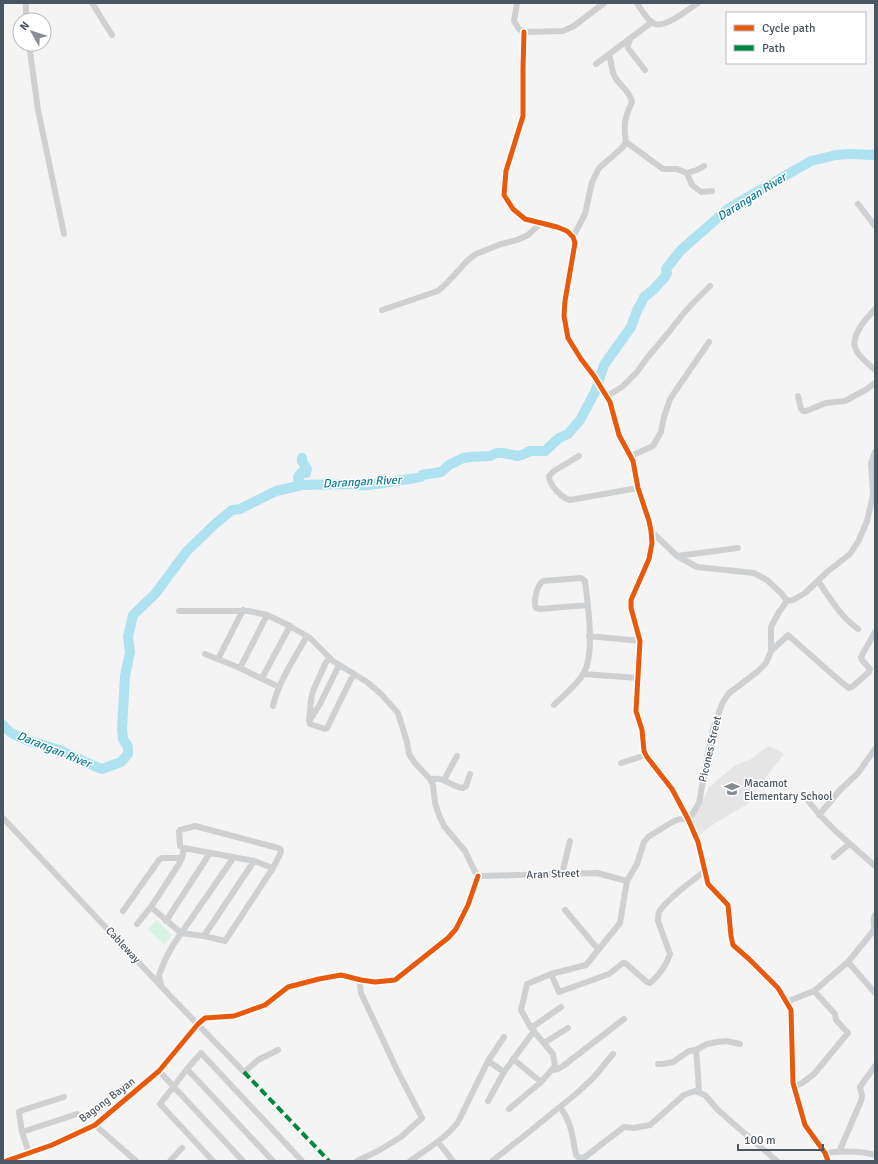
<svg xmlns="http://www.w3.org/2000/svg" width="878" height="1164" viewBox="0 0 878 1164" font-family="Signika,sans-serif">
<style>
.education{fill:#e6e5e6}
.pitch{fill:#d9f2e3}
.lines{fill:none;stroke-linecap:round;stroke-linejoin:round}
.river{stroke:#aee2f0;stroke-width:10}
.minor{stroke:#ced0d2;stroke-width:6}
.quiet{stroke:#00873e;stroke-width:4;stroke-dasharray:8 4;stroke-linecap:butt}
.cycleway-casing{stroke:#fff;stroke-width:8}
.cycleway{stroke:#e8590c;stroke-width:5}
.labels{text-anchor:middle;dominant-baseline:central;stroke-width:3;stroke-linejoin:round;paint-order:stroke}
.street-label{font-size:11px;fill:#4a5661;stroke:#fff}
.poi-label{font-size:11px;fill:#4a5661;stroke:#fff;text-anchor:start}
.water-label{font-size:12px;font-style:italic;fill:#0c7c9b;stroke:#fff}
</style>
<rect width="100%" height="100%" fill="#f4f4f4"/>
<path class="education" d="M768 746 778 750 784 754 755 791 748 804 717 822 700 834 691 819 697 810 709 787 734 766 751 759Z"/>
<path class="pitch" d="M157 920 172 935 164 945 148 929Z"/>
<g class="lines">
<path class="river" d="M300 485 349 484C363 488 388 482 402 480 409 479 414 479 421 477L422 475 441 472 449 465 463 458 470 457 490 456 497 453H503L518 456 524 454 530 451H545L559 438 568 434 580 420 595 392 604 365 631 327 638 308 641 304 644 297 653 290 665 277 667 273 666 269 681 250 728 209 741 201 811 161 836 155 851 154 872 155 875 154
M3 725C13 740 45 744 62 751 76 757 88 764 102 769L121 762 128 754V747L123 739 122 729 125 676 130 652 128 637 133 615 155 594 187 551 215 524 232 510 240 509 276 491 298 486 300 485 298 477 301 473H306L307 469 302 461V458"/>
<path class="minor" d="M92 3 112 35
M517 3 514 21 519 29 524 32
M637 3C641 9 646 19 653 23 664 30 688 9 698 3
M26 20V3
M524 32 523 68V116L506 171 504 195 513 209 525 219 557 227 567 231 573 237 575 243 565 301 564 316 568 338 581 359 594 376 610 402 619 435 633 461 638 488 649 521 651 531 652 543 649 559 631 600V608L640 641 636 711 642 730 644 751 647 757 672 789 688 819 698 842 708 884 728 905 731 936 733 945 749 959 778 988 791 1010 793 1083 805 1125 825 1153 828 1161
M524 32 563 31 574 26 604 3
M630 40 628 45V48L645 70
M29 44 38 110 64 234
M609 55C612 62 611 71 615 77 620 86 630 91 632 102 625 117 623 125 626 142L663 169H677L687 173 692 185 701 192 712 191
M596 64 652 22
M687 173 697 170 704 166
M858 204 875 226
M573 237 585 214 592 182 599 168 622 148 626 142
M875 309C867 318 849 336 856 350 860 358 869 364 875 370
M382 310 438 291 446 284 468 260 476 254 501 244 517 240 528 235 541 223
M607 396 622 387 637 372 647 358 669 332 683 314 694 302 710 286
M798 396 801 409 803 411H806L826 403 845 401 867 389 875 383
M579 456 554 471 549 476C549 485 562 498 570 500L638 488
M631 456 653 446 661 432 664 417 670 399 709 342
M651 531 677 556 697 567 754 573 767 580 782 594 787 601
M677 556 738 548
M818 581C830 598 841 617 858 629
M179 611H249L267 615 288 625 310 638 333 661 367 682 381 694 398 713 407 742 409 754 415 763 430 779 433 785 435 803 439 815 444 826 465 851 474 870 478 876
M589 636 640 641
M771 651 788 635 841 682 849 688 852 687 869 672 870 669 862 660 861 657 875 632
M205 654 240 668 279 687
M330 658 326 662 313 691 311 700 309 721 310 724 325 729 327 728 351 679 355 675
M218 659 243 610
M240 668 267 615
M583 674 638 678
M262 678 290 626
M554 705C564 695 577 685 584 673 595 652 588 605 585 581L581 578 543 581C537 585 533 601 536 608L540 609 588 605
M273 706C278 682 295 658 307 636
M310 720 320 704 339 665
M621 763 646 755
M430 779C447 777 449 786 463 788L466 786 470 774
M444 780 457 756
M809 802C829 828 852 845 875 866
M819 815 840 790 858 773 875 749
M3 818 174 1000 244 1072 258 1060 278 1050
M688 819 693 813 699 803 708 753 713 729 722 704 728 694 757 672 766 663 771 651V627L779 612 787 601 793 600 805 593 827 572 850 554 859 540 867 521 873 495 871 463 875 452
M834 857 849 844
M562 874 570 841
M478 876 597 873 627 881
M151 907 181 933 204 936 225 941 273 868 281 852V850L278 848 195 826 180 830 179 831 180 846 184 848
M565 910 598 949
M123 911 159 860 162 858H182
M166 921 210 853
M137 924 151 907 179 864 182 858 184 848 254 861 273 868
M204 936 254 861
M848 962 875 993
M551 974 559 992 609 974 623 963H625L647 982 650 983C659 976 667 964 670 954L658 921C658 917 658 915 659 912 666 900 693 880 705 871
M161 985 159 975 165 960 173 945 234 857
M786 1002 814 991
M531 1028 561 1007
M544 1043 568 1028
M696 1050 698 1074 699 1092
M513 1059 541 1082
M488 1061 504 1072
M658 1064H663L673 1062 689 1051 696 1050 707 1044 717 1042 727 1041 740 1044
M187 1069 273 1161
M552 1070 558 1069 563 1066 624 1019
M159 1071 243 1161
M794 1087 802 1083 814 1074 848 1033 836 1020 835 1014 814 991 848 962 874 930C875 925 872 920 875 915
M488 1101 504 1072 534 1031
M560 1107C572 1123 572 1136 576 1155L579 1158 585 1157 624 1127 634 1128 650 1125 684 1095 695 1091 705 1095 717 1109 735 1125 777 1161
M509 1109 541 1082 555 1066 553 1054 531 1028 521 1010 527 984 551 974 586 965 620 923 627 881 637 864 644 842 648 837 674 821 680 819H688
M95 1125 136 1161
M22 1132 77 1114
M438 1142 453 1161
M839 1152 861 1101 862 1096 860 1087 875 1066
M29 1153 22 1132 19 1112 23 1110 64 1097
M825 1153C842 1151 859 1150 875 1155
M6 1161 52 1145 95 1125 159 1071 198 1024 205 1018 234 1016 265 1005 288 987 319 979 341 975 361 980 375 982 395 980 448 938 456 929 468 905 478 876
M170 1161 182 1148
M213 1161 160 1104 187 1069 201 1053 302 1161
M357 1161 378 1151 401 1137 422 1118 398 1072 361 993 360 986 361 980
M410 1161C427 1149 445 1139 458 1122L488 1061 504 1037
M492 1161 524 1136 577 1093 594 1077 613 1054"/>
<path class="quiet" d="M244 1072 329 1161"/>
<defs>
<path id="cycleway" d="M524 32 523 68V116L506 171 504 195 513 209 525 219 557 227 567 231 573 237 575 243 565 301 564 316 568 338 581 359 594 376 610 402 619 435 633 461 638 488 649 521 651 531 652 543 649 559 631 600V608L640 641 636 711 642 730 644 751 647 757 672 789 688 819 698 842 708 884 728 905 731 936 733 945 749 959 778 988 791 1010 793 1083 805 1125 825 1153 828 1161
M6 1161 52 1145 95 1125 159 1071 198 1024 205 1018 234 1016 265 1005 288 987 319 979 341 975 361 980 375 982 395 980 448 938 456 929 468 905 478 876"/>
</defs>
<use href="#cycleway" class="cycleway-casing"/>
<use href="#cycleway" class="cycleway"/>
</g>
<defs>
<symbol id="school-bare" viewBox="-9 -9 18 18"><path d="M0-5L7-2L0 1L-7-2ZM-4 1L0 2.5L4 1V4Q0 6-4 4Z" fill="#868d94" stroke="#fff" stroke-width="2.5" paint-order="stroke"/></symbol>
</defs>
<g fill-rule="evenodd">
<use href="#school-bare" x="721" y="778" width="22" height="22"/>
</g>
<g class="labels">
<g class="street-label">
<text transform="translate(710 749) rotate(-77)">Picones Street</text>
<text transform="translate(553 874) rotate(-2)">Aran Street</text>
<text transform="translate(123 945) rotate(47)">Cableway</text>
<text transform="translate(107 1100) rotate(-37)">Bagong Bayan</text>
</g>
<g class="poi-label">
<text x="744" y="783">Macamot<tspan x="744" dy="13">Elementary School</tspan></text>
</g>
<g class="water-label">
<text transform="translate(752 197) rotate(-32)">Darangan River</text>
<text transform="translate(362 482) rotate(-3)">Darangan River</text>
<text transform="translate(54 750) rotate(22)">Darangan River</text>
</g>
</g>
<rect width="878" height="1164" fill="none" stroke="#4a5661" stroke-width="8"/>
<rect x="726" y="12" width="140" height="52" fill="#ffffff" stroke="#b7bbc0"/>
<rect x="734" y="25" width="20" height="6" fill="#e8590c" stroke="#b7bbc0"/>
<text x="762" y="32" font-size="12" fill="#4a5661">Cycle path</text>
<rect x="734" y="45" width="20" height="6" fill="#00873e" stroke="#b7bbc0"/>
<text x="762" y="52" font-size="12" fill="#4a5661">Path</text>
<g transform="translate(32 32) rotate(309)"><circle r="19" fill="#ffffff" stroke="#b7bbc0"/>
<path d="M0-3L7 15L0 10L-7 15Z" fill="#868d94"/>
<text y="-6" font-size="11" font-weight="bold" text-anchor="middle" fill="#4a5661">N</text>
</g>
<path d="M738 1144v6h85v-6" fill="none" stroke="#4a5661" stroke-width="2"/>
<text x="744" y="1144" font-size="12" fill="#4a5661" stroke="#ffffff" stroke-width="3" paint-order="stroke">100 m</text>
</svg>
